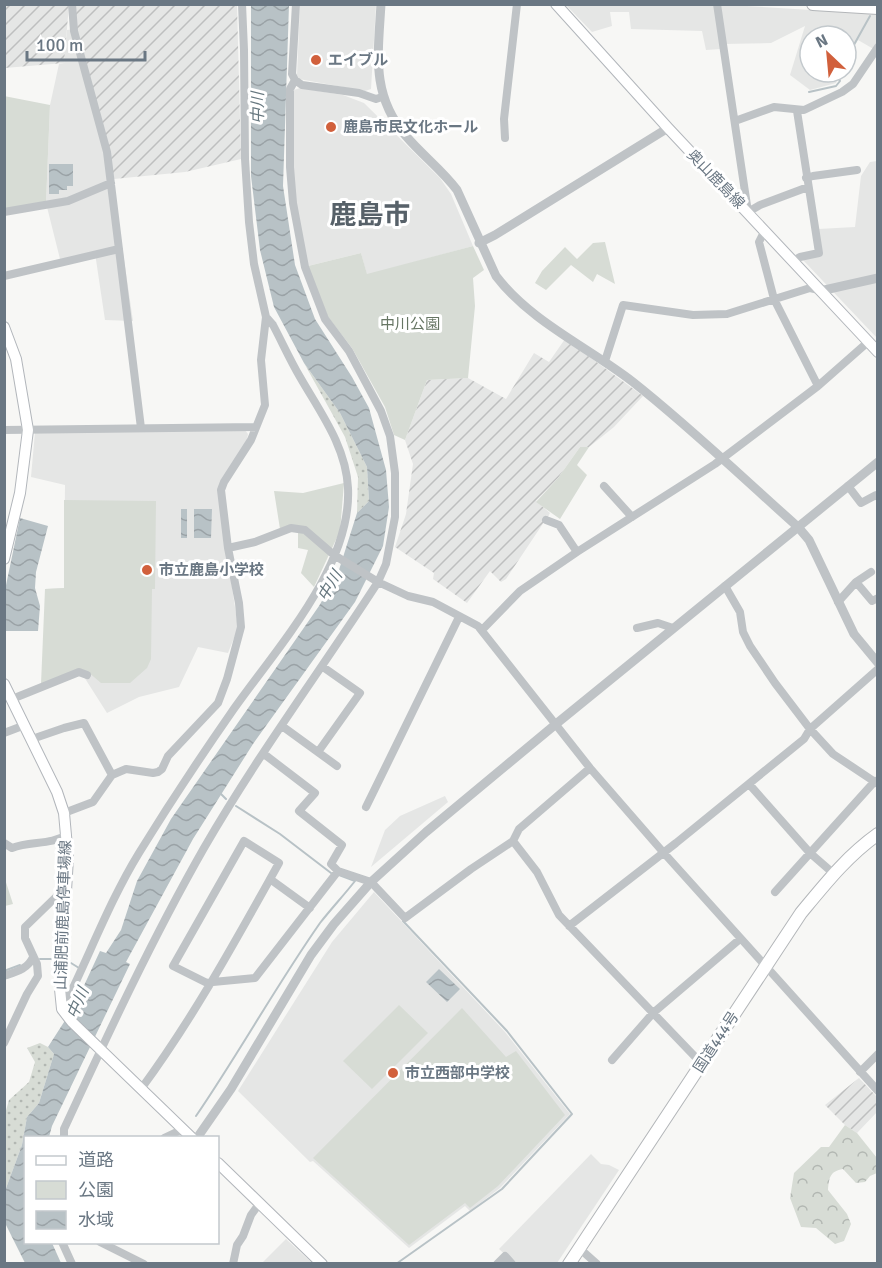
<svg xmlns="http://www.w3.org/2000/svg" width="882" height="1268" viewBox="0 0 882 1268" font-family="Signika,'Noto Sans JP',sans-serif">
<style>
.built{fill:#e5e6e5}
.industrial{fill:url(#industrial-furrows)}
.grass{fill:url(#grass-dots)}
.forest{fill:url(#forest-crowns)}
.green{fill:#d7dcd5}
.water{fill:url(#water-waves)}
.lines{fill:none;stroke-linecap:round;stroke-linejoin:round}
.stream{stroke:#b8c2c6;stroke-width:2}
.secondary-casing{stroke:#b2b6bb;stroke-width:12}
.trunk-casing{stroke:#b3b6b9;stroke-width:14}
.minor{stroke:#bfc3c6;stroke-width:8}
.tertiary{stroke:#bfc3c6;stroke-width:9}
.secondary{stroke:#fff;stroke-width:10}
.trunk{stroke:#fff;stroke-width:12}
.poi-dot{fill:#d1603c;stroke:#fff;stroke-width:2}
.labels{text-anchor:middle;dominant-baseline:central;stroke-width:6;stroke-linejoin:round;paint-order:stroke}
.poi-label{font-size:15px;font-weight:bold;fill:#6a7783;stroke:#fff;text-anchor:start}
.street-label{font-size:15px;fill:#6a7783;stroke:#fff}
.park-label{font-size:15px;fill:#677664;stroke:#fff}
.water-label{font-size:16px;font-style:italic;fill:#66777f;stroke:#fff}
.town-label{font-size:27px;font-weight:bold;fill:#576169;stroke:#fff}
</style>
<defs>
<pattern id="industrial-furrows" width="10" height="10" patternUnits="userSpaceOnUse" patternTransform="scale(1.5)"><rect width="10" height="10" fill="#e5e6e5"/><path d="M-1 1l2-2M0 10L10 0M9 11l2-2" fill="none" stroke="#bebfbf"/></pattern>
<pattern id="grass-dots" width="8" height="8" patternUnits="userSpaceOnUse" patternTransform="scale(1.5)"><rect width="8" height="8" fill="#d7dcd5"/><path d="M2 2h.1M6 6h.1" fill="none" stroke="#b2b7b2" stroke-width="1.8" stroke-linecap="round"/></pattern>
<pattern id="forest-crowns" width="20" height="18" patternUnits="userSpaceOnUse" patternTransform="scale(1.5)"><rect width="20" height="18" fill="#d7dcd5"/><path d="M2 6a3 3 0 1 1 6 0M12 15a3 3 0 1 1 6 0" fill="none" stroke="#b2b7b2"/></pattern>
<pattern id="water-waves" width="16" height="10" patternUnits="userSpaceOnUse" patternTransform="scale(1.5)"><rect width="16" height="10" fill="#b8c2c6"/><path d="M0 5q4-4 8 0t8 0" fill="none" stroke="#9aa2a6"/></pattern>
</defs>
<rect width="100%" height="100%" fill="#f7f7f5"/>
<path class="built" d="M300 5H376L371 89 365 91 299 79 297 75Z
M566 5H730L877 14V51L858 40 846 61V36H810V72H840L836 83 810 90 790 75 805 26 771 43 722 44 721 49 706 50 702 31 631 29 629 12H610L612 26 592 32Z
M76 29 113 184 133 321 105 320 95 253 60 259 46 203 50 105 59 64 64 63 67 30Z
M300 88 343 95 364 103 440 178 451 194 473 246 367 275 361 253 308 266 296 202 293 168 294 90Z
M877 161V338L803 260 821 255 818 229 855 227 861 176 870 162Z
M245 430 248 434 247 440 220 483 218 491 238 628 228 653 198 647 179 687 139 697 107 713 79 669 45 589 64 588 65 485 31 477 35 432Z
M445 796 448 802 371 867 385 830 400 816Z
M374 892 505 1032 570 1114 500 1188 470 1211 465 1206 409 1248 313 1161 310 1162 238 1091 332 942Z
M591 1154 601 1164 609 1165 619 1170 557 1263H514L499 1249Z
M286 1239 312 1263H262Z"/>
<path class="industrial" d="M5 5H69L64 63 5 68Z
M74 5H237L241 159 185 172 114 179 76 29Z
M565 339 643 396 614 427 589 447H580L558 478 536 501 550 513 506 579 501 582 490 571 467 603 433 579 434 573 395 547 406 514 413 464 405 440 427 380 468 378 506 399 534 353 549 362Z
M859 1078 877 1097 878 1111 857 1133 845 1125 825 1105Z"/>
<path class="grass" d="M304 363 340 413 367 467 369 501 357 513 358 477 345 437Z
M40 1043 48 1047 54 1054 39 1103 27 1117 22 1145 5 1191V1114L9 1100 29 1082 35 1062 27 1048Z"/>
<path class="forest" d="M845 1125 857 1133 877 1158V1173L870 1176 865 1182 856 1183 843 1169C830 1171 829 1178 828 1190L847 1214 851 1224 844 1241 835 1244 816 1228 801 1227 790 1198 794 1173 821 1147H829Z"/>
<path class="green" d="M4 96 50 105 46 203 5 209Z
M605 242 615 284 597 274 593 282 571 265 546 290 535 283 542 271 565 247 577 259 593 243Z
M473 246 484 270 473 278 475 306 468 378 427 380 405 440 394 435 385 407 352 348 328 317 308 266 361 253 367 274Z
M580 447H589L577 465 587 475 560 519 536 502 558 478Z
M344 483 340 531 314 587 301 573 308 550 298 548V525L280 529 274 491 303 493Z
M64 500 156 501 155 589H152L151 659 147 668 130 683H101L87 671 79 669 41 684 45 589 64 588Z
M4 876 13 904 5 906H4Z
M399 1005 428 1033 372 1089 343 1061Z
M462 1008 506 1057 516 1051 565 1115 498 1186 470 1208 465 1203 409 1245 313 1158Z"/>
<path class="water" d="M251 5H289L283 186 295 265 315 319 352 377 369 408 386 470 389 507 383 546 355 602 253 744 193 839 126 962 130 964 52 1126 49 1137 26 1138V1242L52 1243 61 1263H25L5 1223V1191L22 1145 27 1117 39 1103 54 1054 48 1047 75 1005 100 951 106 953 121 930 137 881 171 819 319 606 338 573 357 513 369 501 367 467 340 413 304 363 274 307 260 250 251 176Z
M49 164H73V186H67V190H59V194H49Z
M181 509H187V538H181Z
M194 509H212L211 538H194Z
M20 518 48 526 36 572 35 588 40 606 38 631H5V590Z
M439 969 460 989 447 1002 426 982Z"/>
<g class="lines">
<path class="stream" d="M846 59 870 16
M809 92 836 86 840 81 837 75 839 72
M220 793 226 799
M236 806 280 834 331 873
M40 959H54
M71 963 79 968
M4 971 20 965
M196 1116C239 1053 276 986 320 923 331 909 344 895 355 881L339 875
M396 1264 502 1189 572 1114 507 1031 403 921"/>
<defs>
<path id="secondary" d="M556 4 668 128 878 352
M4 327 16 359 28 430 20 493 4 559
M4 684 57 792 64 813 68 858 60 989 62 1009 72 1022 192 1138
M218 1163 322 1264"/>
<path id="trunk" d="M813 4 878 8
M569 1264 801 913C825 884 847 856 878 834"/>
</defs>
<use href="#secondary" class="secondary-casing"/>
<use href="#trunk" class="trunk-casing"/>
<path class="minor" d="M72 4 74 31 107 152 141 428
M296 4 292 74 295 80 302 85 359 93 376 99 382 97
M717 4 748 212 760 205 808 187
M735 121 774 107 804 110 842 92 853 84 878 47
M505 138 504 119 517 4
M806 178 813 176 857 170
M4 212 68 201 111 183
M765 230 759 242 774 299 818 386
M793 261 800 257 819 253 797 111
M4 276 119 249
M605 361 623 305 693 315 727 314 810 288 819 290
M4 430 256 427
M604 486 632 517
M848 486 861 503 876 495 878 497
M546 520 559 525 577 552
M228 548 255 542 291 528 305 530 334 555 378 582 408 596 433 602 478 626 590 768 663 852 878 1091
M856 582 872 601 878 598
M725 586 740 612 743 632 750 646 775 683 810 729 833 754 878 784
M838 602 856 582 871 572
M637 628 658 623 673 628
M482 630 520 591 577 552 715 464 818 386 868 342
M12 699 79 672 87 675
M282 726 337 766
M4 733 25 725
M32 739 64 728 84 723 112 775
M318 752 360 693 323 667
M264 754 315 793 299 811 342 845 331 864 338 871 371 882 405 918 471 869 513 841 519 829 590 768
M749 784 810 853 833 873
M366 807 459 617
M64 813 93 802 112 775 126 769 153 773 158 772 162 769 168 756 218 703 227 679 241 627 239 603 228 548 221 490 224 482 251 440 265 405 261 360 266 317 254 264 249 222 245 159 244 50 242 4
M513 841 537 872 559 915 702 1064
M4 843 12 848C30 841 51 845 67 835
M270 879 310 908
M775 892 875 781
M569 926 676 843 804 739 810 729 878 669
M4 976C16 972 28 969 33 957
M61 1002 71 992C93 946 112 897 139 853 168 806 199 759 231 713 274 651 352 568 348 488 346 446 320 412 300 377 290 360 282 342 273 325L266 317
M4 1043 27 994 38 976 37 964 25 938V927L58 895 67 890
M612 1060 653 1013 740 939
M860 1072 878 1054
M141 1089C194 1017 236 940 279 863L244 841 173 966 207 983 213 982 255 978 338 871
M64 1138V1129C108 1034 152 939 204 848 257 756 321 670 378 582L386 564 395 517V473L390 436 381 411 349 351 325 319 305 267 293 203 290 167V89L295 80
M164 1138 183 1129
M62 1242 72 1264
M100 1242 144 1264
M579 1248 597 1264
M233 1264 237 1245 243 1236 251 1215 259 1204
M497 1264 505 1256 512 1264"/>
<path class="tertiary" d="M381 4C378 55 371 95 406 136 422 155 442 170 457 190L496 276C531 322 588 347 633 382 690 427 743 478 798 527L809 540 854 634 878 663
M479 243 495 235 668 128
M820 291 878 278
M197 1138 231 1089 311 955 334 924 371 882 426 832 556 724 878 462"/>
<use href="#secondary" class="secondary"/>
<use href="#trunk" class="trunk"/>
</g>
<g class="poi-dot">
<circle cx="316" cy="60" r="6"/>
<circle cx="331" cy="127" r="6"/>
<circle cx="147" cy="570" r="6"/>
<circle cx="393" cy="1073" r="6"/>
</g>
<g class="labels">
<g class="poi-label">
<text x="328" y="60">エイブル</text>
<text x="343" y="127">鹿島市民文化ホール</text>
<text x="159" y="570">市立鹿島小学校</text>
<text x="405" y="1073">市立西部中学校</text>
</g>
<g class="street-label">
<text transform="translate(716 179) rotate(46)">奥山鹿島線</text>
<text transform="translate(63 915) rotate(-88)">山浦肥前鹿島停車場線</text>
<text transform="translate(716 1042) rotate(-57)">国道444号</text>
</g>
<g class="park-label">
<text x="410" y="324">中川公園</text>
</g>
<g class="water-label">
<text transform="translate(258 108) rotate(-90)">中川</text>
<text transform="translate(330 586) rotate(-59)">中川</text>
<text transform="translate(78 1003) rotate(-67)">中川</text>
</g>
<g class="town-label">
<text x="370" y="215">鹿島市</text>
</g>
</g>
<rect width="882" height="1268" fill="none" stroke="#6a7783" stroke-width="12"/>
<rect x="24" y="1136" width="195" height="108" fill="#ffffff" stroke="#c3c9cd" stroke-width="1.5"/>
<rect x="36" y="1156" width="30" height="9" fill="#ffffff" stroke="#c3c9cd" stroke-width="1.5"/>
<text x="78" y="1166" font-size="18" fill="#6a7783">道路</text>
<rect x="36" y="1181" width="30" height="18" fill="#d7dcd5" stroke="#c3c9cd" stroke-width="1.5"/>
<text x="78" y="1196" font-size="18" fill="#6a7783">公園</text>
<rect x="36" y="1211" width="30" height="18" fill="url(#water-waves)" stroke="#c3c9cd" stroke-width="1.5"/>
<text x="78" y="1226" font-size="18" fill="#6a7783">水域</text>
<g transform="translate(828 54) rotate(334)"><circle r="28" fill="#ffffff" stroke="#c3c9cd" stroke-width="1.5"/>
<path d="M0-4.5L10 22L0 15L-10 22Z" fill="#d1603c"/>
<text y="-9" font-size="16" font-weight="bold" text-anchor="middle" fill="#6a7783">N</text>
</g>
<path d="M27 51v9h118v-9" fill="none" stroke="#6a7783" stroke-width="3"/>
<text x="36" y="51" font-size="18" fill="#6a7783" stroke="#ffffff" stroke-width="4.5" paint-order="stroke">100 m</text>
</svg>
